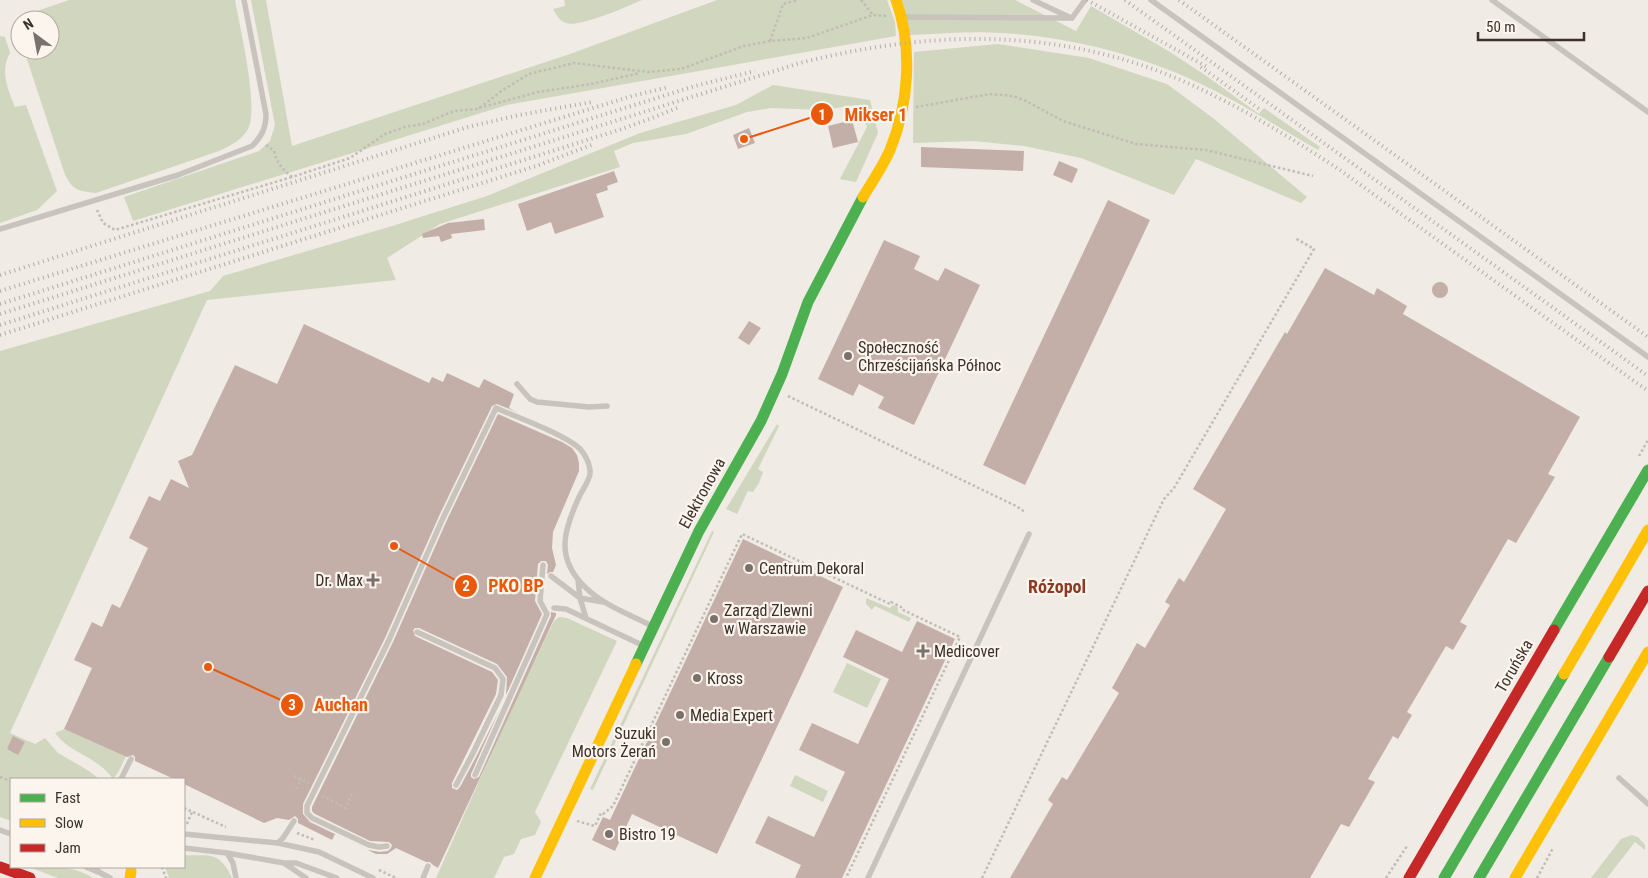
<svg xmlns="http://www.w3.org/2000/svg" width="1648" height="878" viewBox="0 0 1648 878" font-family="'Roboto Condensed',sans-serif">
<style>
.green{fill:#d1d6bf}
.building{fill:#c3afa7}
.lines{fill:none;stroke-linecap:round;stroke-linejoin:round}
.path{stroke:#c2bbb6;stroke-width:2.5;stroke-dasharray:2.5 2.5;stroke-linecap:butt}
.lane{stroke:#c9c3be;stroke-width:5.5}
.fast{stroke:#4caf50;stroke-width:11}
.slow{stroke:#ffc107;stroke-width:11}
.jam{stroke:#c62828;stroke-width:11}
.rail{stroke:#b1aca8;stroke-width:4;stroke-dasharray:1 4;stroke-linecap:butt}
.poi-dot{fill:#7a716c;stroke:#fbf5ee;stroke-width:2}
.labels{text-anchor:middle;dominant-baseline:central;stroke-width:4.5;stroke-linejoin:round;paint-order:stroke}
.poi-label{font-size:16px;fill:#3b302b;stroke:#fbf5ee;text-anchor:start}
.street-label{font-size:16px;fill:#3b302b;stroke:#fbf5ee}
.neighbourhood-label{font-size:18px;font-weight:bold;fill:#8c3b22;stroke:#fbf5ee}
.leader{fill:none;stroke:#e8590c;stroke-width:2}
.callout-dot{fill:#e8590c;stroke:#fbf5ee;stroke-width:2}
.mark-label{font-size:15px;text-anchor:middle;font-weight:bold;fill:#fff}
.callout-label{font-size:18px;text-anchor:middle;font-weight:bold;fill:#e8590c;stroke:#fbf5ee;stroke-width:4.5;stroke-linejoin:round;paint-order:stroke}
</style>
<rect width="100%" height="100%" fill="#f0ebe5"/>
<path class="green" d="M69 0H235C240 28 258 103 249 127 244 139 230 146 219 151L96 193C77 191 72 190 64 172L24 50H50V20H28L37 11Z
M251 0H266L292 146 570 54 717 0H887L895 22 896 36 507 105 133 221 124 197 259 151 270 141 275 125Z
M564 0H642C628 6 579 28 566 23 560 21 556 15 553 9L565 6Z
M902 0H1015L1076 31 1091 6 1170 52 1205 75 1259 114 1264 108 1320 147 1318 150C1271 123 1224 92 1174 72 1120 50 1059 36 1001 33 971 31 940 34 910 35Z
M0 36 5 37 10 53C0 70 7 88 15 107L26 105 57 191 37 210 0 223Z
M998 44 1089 58 1167 84 1213 118 1307 197 1301 203 1196 159 1174 195 1081 158 1024 146 974 141 913 143 914 52Z
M773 85 870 100 878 133 856 182 840 179 867 127 857 105 823 110 771 108 747 112 686 134 633 143 614 151 620 167 440 224 387 258 396 280 207 300 10 733 35 744 45 738 58 753 89 771 99 779H11V821L0 817V351L210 291 223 276 392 226 487 196 640 133 736 105Z
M777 424 779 426 758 469 763 472 759 483 753 492 748 491 737 514 726 509Z
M712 531 714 532 593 790 590 789Z
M866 598 890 608 893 605 898 607V612L911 618 909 622 875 606 872 610 866 604Z
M559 617 567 618 617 641 535 812 541 822 535 835 521 839 514 854 504 857 494 878H436L508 716 554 621Z
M847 663 881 679 867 708 833 692Z
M64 729 126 756 119 771 113 779C96 755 70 754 55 733Z
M795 775 828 791 823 802 790 786Z
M1632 835 1638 837 1645 845V850L1635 842 1607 878H1591L1621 839Z
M184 855C210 856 220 851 232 878H169L165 867H184Z
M29 867C51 867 74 865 93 878H58Z"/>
<path class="building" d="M852 120 858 142 833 148 828 126Z
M749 128 755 143 738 149 733 135Z
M921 147 1024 151 1023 171 921 167Z
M1059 161 1078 169 1072 183 1053 175Z
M614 171 618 182 607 186 608 190 596 194 604 217 555 234 551 222 527 231 518 204Z
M1108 200 1150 220 1025 485 983 465Z
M484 219 485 230 451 234 452 238 441 242 439 236 423 238 422 234 448 223Z
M884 240 920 256 914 269 938 281 945 268 980 285 914 425 878 408 884 397 859 384 853 396 818 379Z
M1325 268 1374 295 1377 288 1407 306 1403 314 1580 417 1548 474 1555 477 1516 543 1508 539 1460 622 1467 626 1453 650 1446 646 1407 712 1412 715 1398 739 1393 736 1368 779 1375 782 1349 827 1341 824 1310 878H1010L1053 804 1048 800 1062 777 1067 780 1119 693 1112 688 1137 643 1145 648 1170 605 1165 602 1179 578 1184 582 1226 509 1193 489 1285 332 1287 334Z
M1432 290a8 8 0 1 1 16 0a8 8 0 1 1-16 0Z
M749 321 761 328 749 345 738 338Z
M304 324 429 383 432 377 443 382 447 373 479 388 484 379 514 394 509 408 517 412 497 404 492 406 439 516 385 638 303 804V814L310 822 368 850 380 852 388 851 391 848 392 845 389 842 370 841 315 814 312 811V807L393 642 447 520 498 414 562 442 572 448 577 455 579 463V471L553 532 552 548 556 565 553 572H550L547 574 548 565 546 561H541L538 564 535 601 542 614 506 695 507 677 497 664 419 628H415L413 630 415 636 492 672 498 680 496 694 452 783V788L457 790 460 787 476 757 499 711 471 774V777L474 779 479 777 551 616V612L556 613V615L438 868 433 865 430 862H426L396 848 387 854H376L335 834 332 840 298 823V819L295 816 289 820 277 818 264 823 184 784V779H174L135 761V757L133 755 127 757 64 729 92 668 74 660 92 622 102 627 112 604 120 608 148 548 129 538 149 496 160 501 171 479 189 488 178 461 192 455 235 365 277 384Z
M743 539 843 587 717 854 632 814 615 851 592 840 603 817 610 820Z
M917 621 955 639 842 878H795L801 865 755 843 768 816 814 837 845 772 799 750 812 723 858 744 889 679 843 657 856 630 902 652Z
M13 736 25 742 18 755 7 749Z"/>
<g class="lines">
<path class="path" d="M861 0 873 15
M770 41 783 4 798 0
M916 107 990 94 1013 96 1026 101 1063 121 1136 144 1206 150 1313 176
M479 108 538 92 591 84 640 73
M266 145 274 151C277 163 282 169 292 177L350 158 385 134 405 127 423 124 454 111 478 109 503 90 529 74 574 63 648 72 681 69 744 46 770 41 807 38 873 15 887 16
M97 210 103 223 115 230 292 177
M788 396 1016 506 1025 512
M1639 456 1648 440
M294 776 309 783
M0 777 11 781
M296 789 301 779
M322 796 346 808 352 794
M184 808 226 827
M577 821 595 826 601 813 603 814 613 806 742 534 890 604 891 602 901 607V609L960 637 846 878
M187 824 192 812
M297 833 315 840
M162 867 166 878
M379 870 396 878
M982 878 1164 499 1174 488 1314 249 1295 238
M1386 878 1407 846
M1537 878 1553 848"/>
<path class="lane" d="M1033 0 1069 17
M1151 0 1648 357
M1492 0 1648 112
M904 17 1072 18
M1072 18 1085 0
M0 229 178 175 252 146C262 136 266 128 266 114L244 0
M517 384 530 399 537 402 589 407 607 406
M551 576 580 598 603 602
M578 580 580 598 586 618
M554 608 566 609 644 646
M417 632 495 668 503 679 501 695 472 755 456 785
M475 775 547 614 540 601 543 565
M1619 778 1648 804
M121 779 131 759
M0 830 11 834
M184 834 278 843 319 852 373 878
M278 843 283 838 294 821
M387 846 379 847 369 845 312 818 307 813V806L389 640 443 518 496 408C516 417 567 435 581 450 586 456 591 466 590 474 589 481 583 489 580 495 564 529 554 558 586 588 603 605 631 615 652 626
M184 848 227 853 284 863H296L337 878
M227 853 233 863 236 878
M284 863 306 878
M86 867 98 872
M95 867 99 872 110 878
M423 878 428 866
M868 878 1029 534"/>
<path class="fast" d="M1554 630 1648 470
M636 664 699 531 761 421 782 374 808 302 863 197
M1444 878 1564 674
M1479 878 1609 657"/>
<path class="slow" d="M863 197C872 182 883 166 890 150 909 104 913 47 896 0
M1564 674 1648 530
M130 878 131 871
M535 878 636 664
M1515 878 1648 652"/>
<path class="jam" d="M1609 657 1648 591
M0 867 30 878
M1409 878 1554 630"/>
<path class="rail" d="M1087 0 1209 68
M1125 0 1648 376
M1179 0 1648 337
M1201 67 1262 111
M0 275 468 127 519 115 592 102
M0 291 632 96 669 87
M0 304 695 86 755 71
M0 314 800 63C922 32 1042 27 1161 72 1223 96 1282 132 1337 168L1648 391
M0 325 619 130 652 118 677 108
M0 335 539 165 594 144"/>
</g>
<g class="poi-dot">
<circle cx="848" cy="356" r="5"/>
<circle cx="749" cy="568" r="5"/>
<path d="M370.5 572.5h5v5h5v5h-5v5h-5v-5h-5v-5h5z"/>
<circle cx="714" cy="619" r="5"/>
<path d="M920.5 643.5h5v5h5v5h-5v5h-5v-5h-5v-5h5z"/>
<circle cx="697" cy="678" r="5"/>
<circle cx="680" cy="715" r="5"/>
<circle cx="666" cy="742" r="5"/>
<circle cx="609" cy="834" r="5"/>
</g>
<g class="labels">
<g class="poi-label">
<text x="858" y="347">Społeczność<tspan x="858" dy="18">Chrześcijańska Północ</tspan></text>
<text x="759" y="568">Centrum Dekoral</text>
<text x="363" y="580" text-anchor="end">Dr. Max</text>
<text x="724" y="610">Zarząd Zlewni<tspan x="724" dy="18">w Warszawie</tspan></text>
<text x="934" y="651">Medicover</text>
<text x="707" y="678">Kross</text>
<text x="690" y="715">Media Expert</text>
<text x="656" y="733" text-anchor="end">Suzuki<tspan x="656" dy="18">Motors Żerań</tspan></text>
<text x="619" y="834">Bistro 19</text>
</g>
<g class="street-label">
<text transform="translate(702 493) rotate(-61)">Elektronowa</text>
<text transform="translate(1514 666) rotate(-60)">Toruńska</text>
</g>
<g class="neighbourhood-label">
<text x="1057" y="586">Różopol</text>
</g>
</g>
<path class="leader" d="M744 139L822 114M394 546L466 586M208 667L292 705"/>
<g class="callout-dot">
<circle cx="744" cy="139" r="5"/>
<circle cx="394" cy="546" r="5"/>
<circle cx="208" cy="667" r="5"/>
<circle cx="822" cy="114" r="12"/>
<circle cx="466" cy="586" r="12"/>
<circle cx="292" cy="705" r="12"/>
</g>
<g class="mark-label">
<text x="822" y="120">1</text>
<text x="466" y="591">2</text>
<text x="292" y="710">3</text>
</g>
<g class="callout-label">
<text x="876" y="121">Mikser 1</text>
<text x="516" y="592">PKO BP</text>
<text x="341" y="711">Auchan</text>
</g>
<rect x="10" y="778" width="175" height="90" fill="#fbf5ee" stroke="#aea6a0"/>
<rect x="20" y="794" width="25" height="8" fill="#4caf50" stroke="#aea6a0"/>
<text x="55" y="803" font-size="15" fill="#3b302b">Fast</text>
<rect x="20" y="819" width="25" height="8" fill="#ffc107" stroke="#aea6a0"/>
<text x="55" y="828" font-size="15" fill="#3b302b">Slow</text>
<rect x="20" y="844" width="25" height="8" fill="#c62828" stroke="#aea6a0"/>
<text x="55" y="853" font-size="15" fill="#3b302b">Jam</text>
<g transform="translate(35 35) rotate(328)"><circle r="24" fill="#fbf5ee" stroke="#aea6a0"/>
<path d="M0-4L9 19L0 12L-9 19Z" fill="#7a716c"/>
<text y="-8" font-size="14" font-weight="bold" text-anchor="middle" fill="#3b302b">N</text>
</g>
<path d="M1478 32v8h106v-8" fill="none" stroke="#3b302b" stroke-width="2.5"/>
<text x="1486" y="32" font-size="15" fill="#3b302b" stroke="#fbf5ee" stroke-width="4" paint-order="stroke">50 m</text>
</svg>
